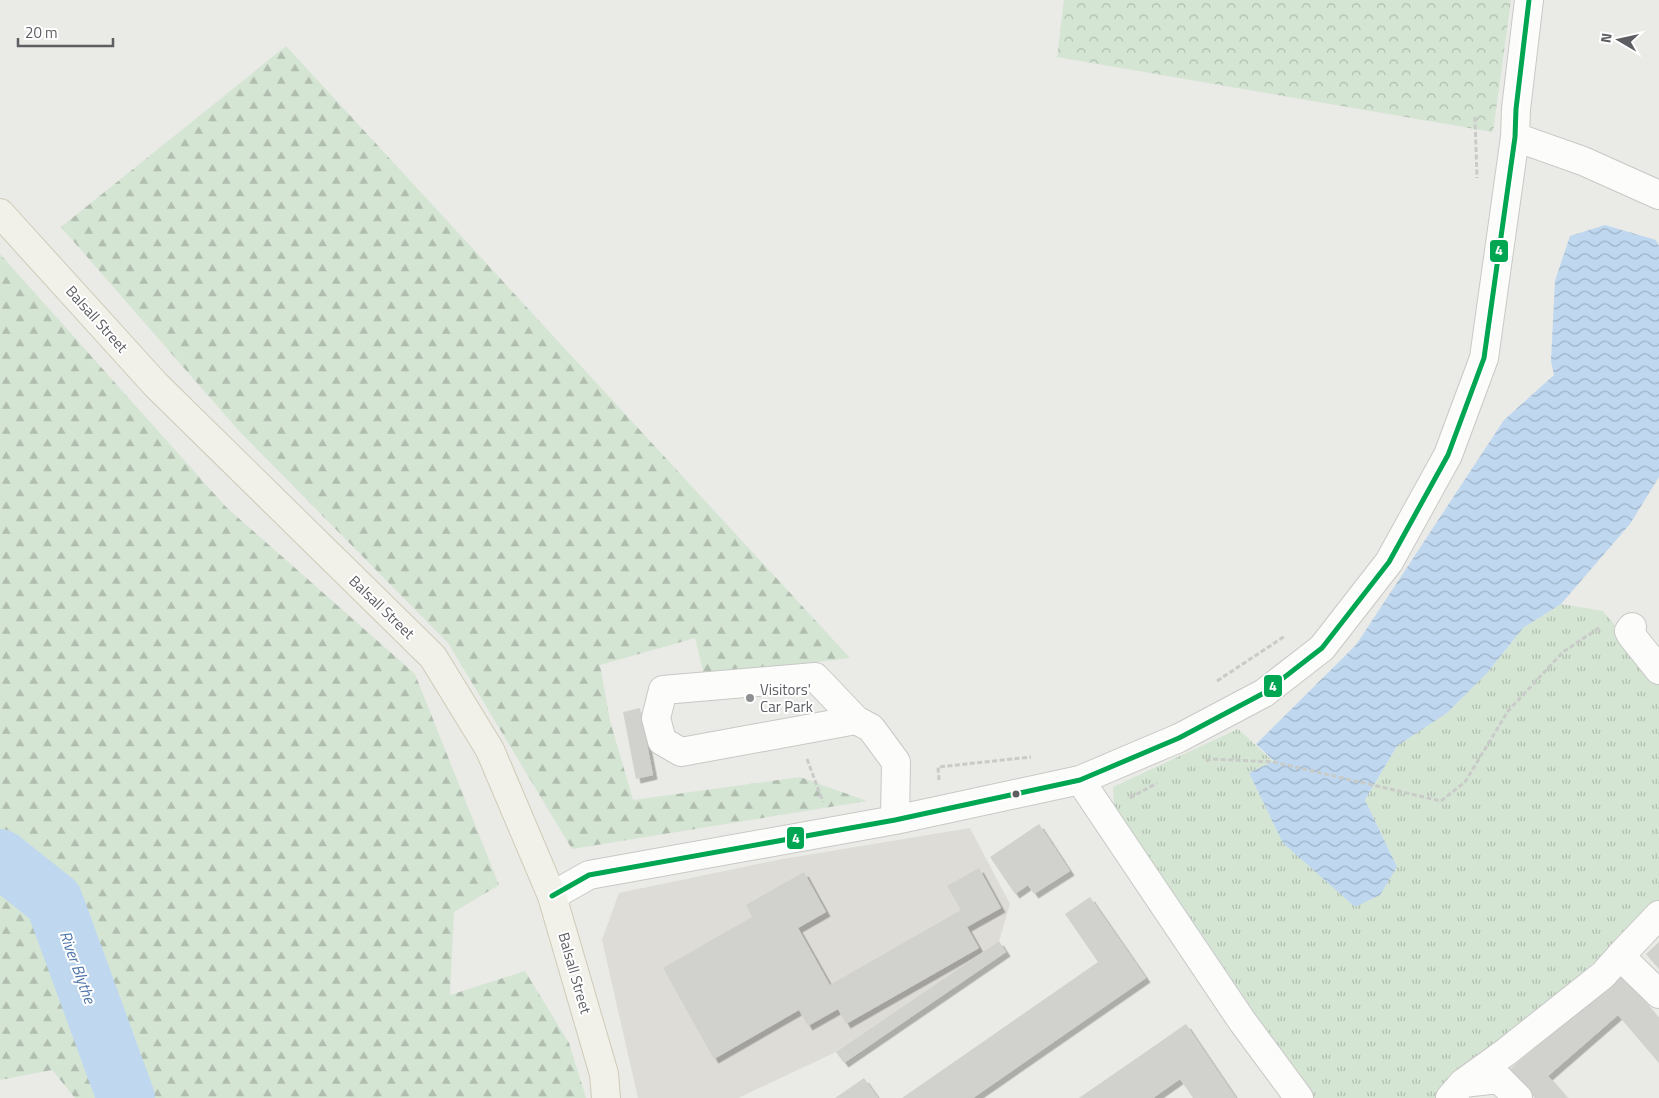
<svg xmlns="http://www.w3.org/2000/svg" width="1659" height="1098" viewBox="0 0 1659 1098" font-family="'Titillium Web',sans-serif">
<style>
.education{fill:#dddcd6}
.grass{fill:url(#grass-tufts)}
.forest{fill:url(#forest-firs)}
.park{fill:url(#park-crowns)}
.water{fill:url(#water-waves)}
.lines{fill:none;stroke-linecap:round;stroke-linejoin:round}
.river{stroke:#bfd8f0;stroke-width:58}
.building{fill:#d1d1ce;filter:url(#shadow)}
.minor-casing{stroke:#c8c8c7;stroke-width:30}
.major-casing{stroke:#cfcbb7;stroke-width:30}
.path{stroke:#c9cbc9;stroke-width:3;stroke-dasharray:5 2.5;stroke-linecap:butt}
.minor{stroke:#fcfcfb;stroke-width:28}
.major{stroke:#f1f0e9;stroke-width:28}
.bus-1-casing{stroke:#fff;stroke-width:9}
.bus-1{stroke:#00a651;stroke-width:5}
.poi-dot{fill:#8e8f90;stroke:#fff;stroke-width:2}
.bus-dot{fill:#5c5e62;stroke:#fff;stroke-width:2}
.labels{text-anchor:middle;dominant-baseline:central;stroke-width:4;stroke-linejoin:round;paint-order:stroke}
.street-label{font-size:15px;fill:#5c5e62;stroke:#fff}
.poi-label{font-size:15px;fill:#5c5e62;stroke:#fff;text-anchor:start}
.water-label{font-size:16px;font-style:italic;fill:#5076ab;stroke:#fff}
.line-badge{stroke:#fff;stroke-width:2}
.badge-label{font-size:14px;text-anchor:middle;font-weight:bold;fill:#fff}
</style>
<defs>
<pattern id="grass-tufts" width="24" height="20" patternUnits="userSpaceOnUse" patternTransform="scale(1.25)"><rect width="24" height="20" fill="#d5e5d4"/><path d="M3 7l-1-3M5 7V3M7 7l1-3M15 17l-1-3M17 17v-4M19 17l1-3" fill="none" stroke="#b0bdaf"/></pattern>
<pattern id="forest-firs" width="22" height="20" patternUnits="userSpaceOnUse" patternTransform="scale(1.25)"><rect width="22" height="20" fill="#d5e5d4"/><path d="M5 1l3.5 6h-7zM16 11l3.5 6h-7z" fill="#b0bdaf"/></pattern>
<pattern id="park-crowns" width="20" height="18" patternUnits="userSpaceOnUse" patternTransform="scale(1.25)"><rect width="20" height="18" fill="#d5e5d4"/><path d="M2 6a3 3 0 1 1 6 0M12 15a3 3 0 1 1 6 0" fill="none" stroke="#b0bdaf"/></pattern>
<pattern id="water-waves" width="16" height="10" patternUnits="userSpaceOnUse" patternTransform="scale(1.25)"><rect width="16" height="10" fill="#bfd8f0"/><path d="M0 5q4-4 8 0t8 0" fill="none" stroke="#9eb2c6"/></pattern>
<filter id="shadow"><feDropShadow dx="4.5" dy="4.5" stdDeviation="0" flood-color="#0004"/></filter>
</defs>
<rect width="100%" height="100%" fill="#eaeae6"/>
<path class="education" d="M970 828 1010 904 999 941 836 1052 738 1098H638L602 940 619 893 777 860Z"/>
<path class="grass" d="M1561 604 1603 611 1659 679V900L1452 1098H1310L1114 807 1113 787 1238 729 1274 762 1249 773 1259 794 1397 867 1365 800 1397 746 1447 713 1487 673 1523 628Z"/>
<path class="forest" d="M286 46 850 658 704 675 695 638 600 665 610 721 633 800 800 777 867 801 572 849 448 643 239 431 61 227Z
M0 254 226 507 415 674 499 885 454 912 450 995 525 971 569 1043 586 1098H75L52 1070 0 1080Z"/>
<path class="park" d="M1064 0H1511L1493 132 1057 57Z"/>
<path class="water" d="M1605 225 1656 240 1659 246V477L1630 524 1561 604 1523 628 1487 673 1447 713 1397 746 1365 800 1397 867 1380 895 1355 907 1283 843 1249 773 1274 761 1256 744 1356 645 1504 420 1554 375 1551 361 1555 281 1570 236Z"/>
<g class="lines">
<path class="river" d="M0 858 54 901 126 1098"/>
</g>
<path class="building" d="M640 708 653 775 636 779 623 712Z
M1039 824 1070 871 1034 894 1028 885 1015 894 990 857Z
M979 868 1001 908 967 927 979 948 846 1024 838 1009 808 1026 799 1010 714 1059 663 968 752 917 746 905 804 872 826 912 798 928 830 985 961 910 947 886Z
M1090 897 1146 978 973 1098H902L1098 962 1065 914Z
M999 941 1006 952 844 1063 836 1052Z
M1659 942V969L1646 954Z
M1621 974 1659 1019V1063L1618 1015 1548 1076 1567 1098H1535L1510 1069Z
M1186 1024 1236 1098H1193L1180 1079 1153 1098H1079Z
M864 1078 878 1098H835Z"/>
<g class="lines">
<defs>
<path id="minor" d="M1515 137 1583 161 1659 195
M1632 627 1629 631 1631 635 1659 670
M856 720 681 752 662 741 656 718 663 690 815 677 856 720 871 728 896 762 895 820
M1080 780 1242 1021 1299 1098
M552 896 589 875 895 820 1080 780 1179 738 1264 693 1322 648 1389 562 1448 455 1484 358 1515 137 1516 109 1529 0
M1620 956 1659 915
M1463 1083 1506 1052 1603 975 1620 956 1659 994
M1450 1098 1463 1083 1499 1079 1518 1098"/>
<path id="major" d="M0 213 156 385 433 657 490 750 552 896 604 1074 606 1098"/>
</defs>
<use href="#minor" class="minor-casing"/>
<use href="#major" class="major-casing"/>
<path class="path" d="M1475 117 1477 178
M1217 681 1285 636
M807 759 823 802
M1206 761 1211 759 1274 762 1441 801 1465 782 1508 711 1563 652 1599 628
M939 780 938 767 1031 757
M1130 798 1157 783"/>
<use href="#minor" class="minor"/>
<use href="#major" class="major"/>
<defs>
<path id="bus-1" d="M552 896 589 875 895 820 1080 780 1179 738 1264 693 1322 648 1389 562 1448 455 1484 358 1515 137 1516 109 1529 0"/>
</defs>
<use href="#bus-1" class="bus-1-casing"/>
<use href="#bus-1" class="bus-1"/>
</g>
<circle class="poi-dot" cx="750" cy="698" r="5"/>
<circle class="bus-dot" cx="1016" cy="794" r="4.5"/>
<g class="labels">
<g class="street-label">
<text transform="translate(97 319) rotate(48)">Balsall Street</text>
<text transform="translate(382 607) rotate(44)">Balsall Street</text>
<text transform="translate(575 973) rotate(74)">Balsall Street</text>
</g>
<g class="poi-label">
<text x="760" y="689">Visitors'<tspan x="760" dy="17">Car Park</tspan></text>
</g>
<g class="water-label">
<text transform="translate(78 967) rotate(70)">River Blythe</text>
</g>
</g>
<g class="line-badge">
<rect x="1489" y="239" width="20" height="24" rx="5" fill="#00a651"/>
<rect x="1263" y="674" width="20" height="24" rx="5" fill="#00a651"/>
<rect x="786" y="826" width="19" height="24" rx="5" fill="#00a651"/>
</g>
<g class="badge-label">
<text x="1499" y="255">4</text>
<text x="1273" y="691">4</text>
<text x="796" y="843">4</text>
</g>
<g transform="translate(1619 40) rotate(279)" stroke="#ffffff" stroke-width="4" paint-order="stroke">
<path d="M0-4L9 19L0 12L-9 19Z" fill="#5c5e62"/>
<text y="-8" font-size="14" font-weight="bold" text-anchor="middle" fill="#5c5e62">N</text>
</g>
<path d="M18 38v8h95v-8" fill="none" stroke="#5c5e62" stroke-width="2.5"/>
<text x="25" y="38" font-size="15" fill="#5c5e62" stroke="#ffffff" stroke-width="4" paint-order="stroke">20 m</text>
</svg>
